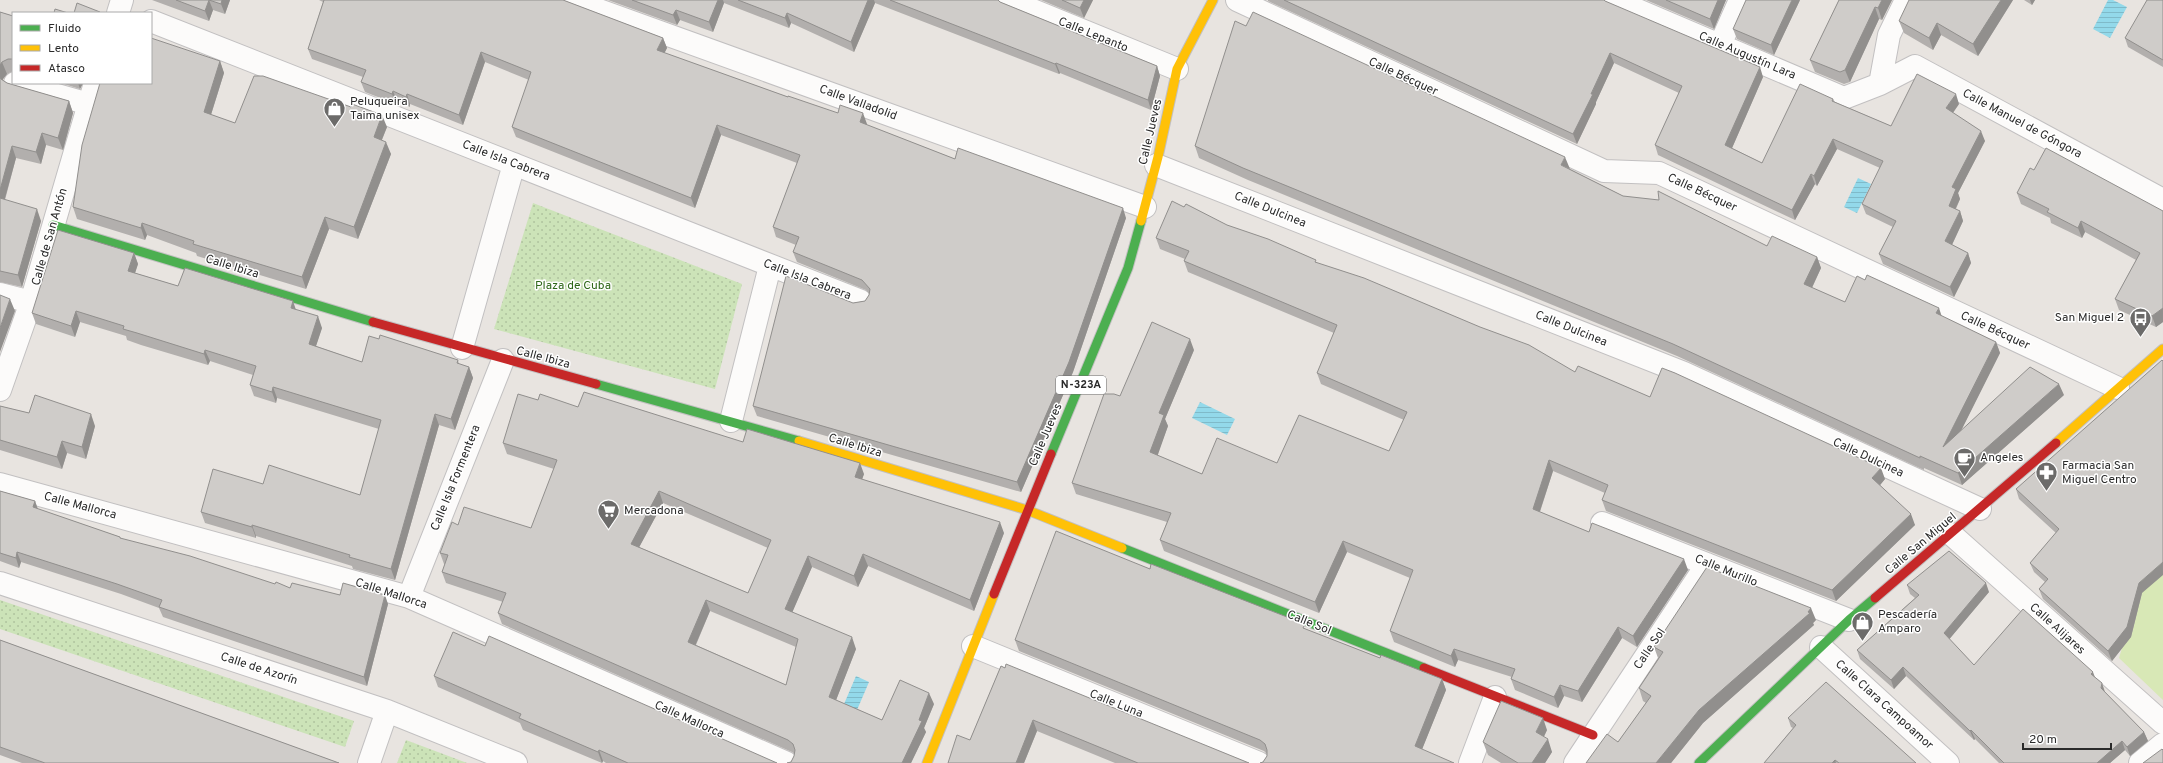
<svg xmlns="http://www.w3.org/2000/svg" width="2163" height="763" viewBox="0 0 2163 763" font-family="Overpass,sans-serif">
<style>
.park{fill:url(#park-dots)}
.pitch{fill:#d8e8b6}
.water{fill:url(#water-rules)}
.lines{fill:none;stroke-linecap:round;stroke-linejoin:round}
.street-casing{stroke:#c2c0c1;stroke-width:24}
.fast-casing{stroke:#c2c0c1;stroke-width:11}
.slow-casing{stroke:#c2c0c1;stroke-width:11}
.jam-casing{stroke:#c2c0c1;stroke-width:11}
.street{stroke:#fcfbfa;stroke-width:22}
.fast{stroke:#4caf50;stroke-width:9}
.slow{stroke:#ffc107;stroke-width:9}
.jam{stroke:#c62828;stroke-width:9}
.wall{fill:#b2afad;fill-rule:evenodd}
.shaded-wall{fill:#918f8d}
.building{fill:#cfccc9;stroke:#918f8d;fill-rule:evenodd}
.labels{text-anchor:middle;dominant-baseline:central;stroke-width:3;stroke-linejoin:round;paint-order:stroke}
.shield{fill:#fff;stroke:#6a6a6a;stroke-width:1}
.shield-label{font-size:11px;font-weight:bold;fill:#2a2a2a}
.street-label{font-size:12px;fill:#2a2a2a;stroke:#fff}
.poi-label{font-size:12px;fill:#2a2a2a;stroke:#fff;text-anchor:start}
.park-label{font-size:12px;fill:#2e6719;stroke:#fff}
</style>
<defs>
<pattern id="park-dots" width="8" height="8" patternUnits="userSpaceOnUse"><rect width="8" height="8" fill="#cce3b8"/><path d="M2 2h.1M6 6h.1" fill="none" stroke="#afc39e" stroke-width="1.8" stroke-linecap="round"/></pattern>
<pattern id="water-rules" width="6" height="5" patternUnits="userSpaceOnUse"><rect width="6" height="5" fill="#93d9ea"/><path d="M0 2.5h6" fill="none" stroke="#7fbac9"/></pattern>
</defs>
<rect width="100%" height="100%" fill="#e8e4e0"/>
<path class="park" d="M533 203 742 284 715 389 494 329Z
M0 600 354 721 345 747 0 629Z
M406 740 467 763H397Z"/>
<path class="pitch" d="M2163 437V700L2119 658 2136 603Z"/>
<path class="water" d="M2108 0H2113L2127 7 2110 38 2093 29Z
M1858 178 1871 184 1857 213 1844 207Z
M1200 402 1235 419 1227 435 1192 418Z
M856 676 869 682 857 710 844 704Z"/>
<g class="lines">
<defs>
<path id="street" d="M571 0 1145 207
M1008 0 1177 69
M1237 0 1604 171 1659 173 2118 388
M1614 0 1844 98 1880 84 1915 66 2163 200
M118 13 122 0
M151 21 861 301
M1720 45 1740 0
M15 83 89 104
M1880 84 1889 35 1906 0
M1156 165 1684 373 1980 509
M0 294 31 302
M462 348 514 164
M0 390 31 302 95 83
M731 421 770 266
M0 484 409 597 787 763
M1602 523 1849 620
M1951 534 2163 723
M0 583 387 711 516 763
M409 597 503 360
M973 646 1259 763
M1821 647 1948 763
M369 763 387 711
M1470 763 1495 697
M1575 763 1707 564
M2140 763 2163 744"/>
<path id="fast" d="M53 225 373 322
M596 384 799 441
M1051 454 1128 268 1141 221
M1122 548 1424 668
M1699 763 1849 620 1875 598"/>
<path id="slow" d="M1141 221 1158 157 1177 69 1213 0
M799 441 1027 510 1122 548
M2056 443 2163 349
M927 763 994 594"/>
<path id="jam" d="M373 322 596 384
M994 594 1051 454
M1875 598 2056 443
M1424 668 1593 735"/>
</defs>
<use href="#street" class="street-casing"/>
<use href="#fast" class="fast-casing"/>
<use href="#slow" class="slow-casing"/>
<use href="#jam" class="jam-casing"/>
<use href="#street" class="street"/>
<use href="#fast" class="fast"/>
<use href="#slow" class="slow"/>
<use href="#jam" class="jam"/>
</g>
<path class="wall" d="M152 0H230L225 14 213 10 209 21Z
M319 0H563L663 38 667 48 664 53 788 97 867 124 866 125 955 159 1126 218 1073 372 1021 492 757 416 753 406 853 303 865 301 869 295V294L866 290 797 262 793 252 796 245 776 237 773 227 797 163 721 135 695 208 516 137 512 127 529 80 485 62 463 125 410 104V107L397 101 396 104 365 92 361 82 363 77 312 59 308 49 323 2Z
M608 0H998L1000 2 1157 66 1160 76 1151 110 1060 73 1059 74 875 3 854 52 791 23 789 28 724 3 713 32 680 20 677 25Z
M1041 0H1093L1084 18Z
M1268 0H1604L1605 1 1763 77 1732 148 1762 163 1833 99 1835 102 1891 126 1959 104 1953 113 1985 141 1958 193 1960 199 1956 209 1960 211 1963 221 1952 245 1968 253 1971 263 1954 297 1883 264 1879 254 1893 227 1866 214 1862 204 1880 168 1837 149 1817 186 1815 184 1795 220 1658 155 1655 145 1679 93 1614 63 1596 102V104L1577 144 1268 1Z
M1646 0H1726L1714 29Z
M1800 0 1774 55 1737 39 1733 29Z
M1839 0H1892L1882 20 1879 19 1850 82 1844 84 1815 72 1810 60Z
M2013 0 1978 56 1941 35 1933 50 1904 33 1899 21Z
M2024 0H2035L2032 5Z
M2163 0V67L2128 47 2125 38Z
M0 12 13 16V71L7 74 3 79V80L7 83 69 101 73 113 63 150 46 145 41 164 16 158 5 200 41 221 22 287 0 282Z
M1246 26 1570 169 1623 196 1767 246 1817 257 1821 268 1812 288 1845 302 1941 316 1996 342 2000 353 1961 430 2064 395 1962 485 1924 468V470L1677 356 1248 180 1199 158 1195 146Z
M220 61 224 73 211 115 235 123 387 127 382 140 391 154 358 239 329 229 306 289 197 256 196 253 147 235 145 240 77 219 73 207Z
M61 83H83L80 89Z
M2034 170 2163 211V322L2156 327 2119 310 2115 299 2136 260 2085 232 2082 238 2051 223 2050 218 2021 204 2017 193Z
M1227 225 1575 372 1650 397 1885 479 1880 485 1915 525 1836 601 1606 511 1602 500 1605 493 1553 471 1540 512 1589 532 1688 570 1637 647 1622 638 1582 702 1564 696 1558 708 1515 690 1511 679 1512 677 1458 660 1455 667 1394 642 1390 631 1410 578 1347 552 1319 613 1164 551 1160 540 1167 522 1076 494 1072 483 1120 396 1194 350 1165 419 1168 426 1157 455 1202 474 1277 463 1389 451 1404 420 1321 384 1317 373 1334 333 1188 272 1184 261 1185 259 1160 249 1156 238Z
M134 253 138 264 135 273 178 286 296 310 322 328 316 346 362 362 458 360 459 364 469 367 473 378 455 430 439 425 395 580 353 569 352 566 256 536V538L205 523 201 512 263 484 360 495 379 429 277 398 276 403 254 396 250 385 253 375 210 361 208 365 141 345 127 340 126 336 80 322 75 337 36 324 32 313Z
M538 400 578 407 743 442 864 474 862 479 1004 533 974 611 868 566 858 587 812 567 792 612 856 649 836 700 882 720 934 704 924 728 926 732 911 763H787L791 762 795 754 792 752 502 624 498 613 503 602 446 583 442 572 445 564H444L440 553 458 525 531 528 554 469 507 454 503 443ZM663 503 768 548 748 593 639 547ZM710 611 796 647 786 685 696 645Z
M0 406 29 413 95 426 86 459 67 453 62 469 0 450Z
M2016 489 2142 593 2131 637 2112 661 2043 599 2039 589 2045 582 2034 572 2030 563 2056 533 2019 499Z
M0 491 35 501 38 509 120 537 121 539 275 584 290 588 340 595 388 604 367 686 163 617 159 608 121 594 21 562 19 568 0 561Z
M1150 569 1380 658 1442 679 1446 690 1422 749 1263 762 1267 756V754L1264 751 1019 651 1015 640Z
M1907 585 1989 592 1949 639 1974 665 2095 678 2105 693 2144 732 2148 741 2130 756 2125 750 2110 763H1999L1975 739 1974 740 1906 676 1894 689 1860 659 1857 650 1915 598 1910 594Z
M1816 620 1813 623 1814 625 1703 723 1671 763H1586L1618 742 1646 703 1643 701 1639 688 1658 658 1654 647Z
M0 640 339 763H22L0 755Z
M485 646 777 763H606L603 761 602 763 523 730 520 723 438 687 434 676Z
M1001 666 1249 763H1115L1037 731 1024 763H948L970 740Z
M1788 718 1916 763H1764L1793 728 1791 727Z
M1547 730 1544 737 1552 752 1545 763H1501L1488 755 1483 742Z"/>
<path class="shaded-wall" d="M209 0 213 10 209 21 205 11Z
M222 0H230L225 14 221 4Z
M718 0H723L724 3 713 32 709 22Z
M868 0H874L875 3 854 52 851 42Z
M1084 0H1093L1084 18 1080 8Z
M1718 0H1726L1714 29 1710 19Z
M1792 0H1800L1774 55 1771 45Z
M1882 0H1892L1882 20 1878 8Z
M2001 0H2013L1978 56 1973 44Z
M2030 0H2035L2032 5Z
M1875 7 1879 19 1850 82 1845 70Z
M676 10 680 20 677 25 673 15Z
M787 13 791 23 789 28 785 18Z
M1937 23 1941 35 1933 50 1929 38Z
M663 38 667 48 661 60 657 50Z
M481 52 485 62 463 125 459 115Z
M1610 53 1614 63 1596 102V104L1577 144 1573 134Z
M220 61 224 73 208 124 204 112Z
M2 62 7 74 3 79V86L0 78V65Z
M1056 63 1060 73 1059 74 1055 64Z
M1157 66 1160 76 1151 110 1148 100Z
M1760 67 1763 77 1729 155 1725 145Z
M78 83H83L80 89Z
M393 91 397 101 396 104 392 94Z
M407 94 410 104V107L406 97Z
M1956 94 1959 104 1949 118 1946 108Z
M69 101 73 113 63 150 58 138Z
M863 113 867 124 864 132 860 122Z
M382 115 387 127 378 149 374 137Z
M717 125 721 135 695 208 691 198Z
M1981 131 1985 141 1958 193 1960 199 1952 216 1949 206 1952 187Z
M42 133 46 145 41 164 36 152Z
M1833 139 1837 149 1817 186 1814 176Z
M386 142 391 154 358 239 354 227Z
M12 146 16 158 2 209 0 203V190Z
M1565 157 1570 169 1561 165Z
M1811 174 1815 184 1795 220 1792 210Z
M1123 208 1126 218 1073 372 1021 492 1017 482Z
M37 209 41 221 22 287 18 275Z
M1960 211 1963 221 1949 251 1945 241Z
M325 217 329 229 306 289 302 277Z
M2081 221 2085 232 2082 238 2078 228Z
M142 223 147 235 145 240 141 228Z
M134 253 138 264 132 282 128 271Z
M1968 253 1971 263 1954 297 1950 287Z
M1817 257 1821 268 1808 296 1804 284Z
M10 299 15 311 0 352V328Z
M293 301 297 313 291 308Z
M1939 308 1943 320 1936 313Z
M2163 308V322L2156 327 2152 316Z
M76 311 80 322 75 337 71 326Z
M318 316 322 328 313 355 309 344Z
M1190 339 1194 350 1165 419 1168 426 1155 463 1150 452 1159 413Z
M1996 342 2000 353 1947 459 1943 447Z
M205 350 210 361 208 365 204 354Z
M469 367 473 378 455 430 451 419Z
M2059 384 2064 395 1962 485 1958 473Z
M273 387 277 398 276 403 272 392Z
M91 414 95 426 86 459 82 447Z
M435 414 439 425 395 580 391 569Z
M62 441 67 453 62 469 57 457Z
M1549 460 1553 471 1537 520 1533 509Z
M860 463 864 474 859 488 855 477Z
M1881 468 1885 479 1876 490 1872 478Z
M659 491 663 503 635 555 631 544Z
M35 501 38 510 33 507Z
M1911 514 1915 525 1836 601 1832 590Z
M1000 522 1004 533 974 611 970 600Z
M252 525 256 536V538L252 527Z
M1343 541 1347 552 1319 613 1315 602Z
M17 552 21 562 19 568 16 558Z
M863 554 868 566 858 587 854 576Z
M808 556 812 567 789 620 785 609Z
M1684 559 1688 570 1637 647 1633 636Z
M2163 562V575L2142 593 2131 637 2112 661 2108 651 2139 583Z
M1986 583 1989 592 1947 642 1944 633Z
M385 595 388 604 367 686 364 677Z
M706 600 710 611 692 653 688 642Z
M1811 608 1816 620 1813 623 1814 625 1703 723 1671 763H1656L1699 710Z
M1618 627 1622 638 1582 702 1578 691Z
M852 637 856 649 833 708 829 697Z
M1454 649 1458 660 1455 667 1451 656Z
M1903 667 1906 676 1894 689 1891 680Z
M2093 672 2096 680 2091 674Z
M1442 679 1446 690 1419 757 1415 746Z
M2102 683 2105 692 2101 688Z
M1560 685 1564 696 1558 708 1554 697Z
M929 693 934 704 924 728 926 732 911 763H902Z
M1543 718 1547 730 1540 744 1536 732Z
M1033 720 1037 731 1024 763H1016Z
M1971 730 1975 739 1974 740 1970 731Z
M2144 732 2148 741 2130 756 2127 747Z
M1548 739 1552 752 1545 763H1532Z
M2122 741 2125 750 2110 763H2097Z
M599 750 603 761 602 763 598 752Z
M1835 760 1836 763H1832Z"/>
<path class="building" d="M176 0H209L205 11Z
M209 0H222L221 4Z
M324 0H563L663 38 657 50 788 97V96L838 113 840 105 863 113 860 122 955 159 958 148 1123 208 1069 362 1017 482 753 406 786 276 853 303 865 301 869 295 870 289 862 280 793 252 799 237 773 227 800 155 717 125 691 198 512 127 531 72 481 52 459 115 407 94 406 97 393 91 392 94 361 82 366 70 308 49Z
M632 0H718L709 22 676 10 673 15Z
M738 0H868L851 42 787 13 785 18Z
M890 0H998L1000 2 1157 66 1148 100 1056 63 1055 64Z
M1062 0H1084L1080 8Z
M1284 0H1604L1605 1 1760 67 1725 145 1762 163 1800 84 1833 99 1832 101 1891 126 1917 74 1956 94 1946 108 1981 131 1952 187 1956 189 1949 206 1960 211 1945 241 1968 253 1950 287 1879 254 1896 221 1862 204 1883 161 1833 139 1814 176 1811 174 1792 210 1655 145 1682 86 1610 53 1591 94H1593L1573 134Z
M1666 0H1718L1710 19Z
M1746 0H1792L1771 45 1733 29Z
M1839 0H1882L1878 8 1875 7 1845 70 1840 72 1810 60Z
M1909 0H2001L1973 44 1937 23 1929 38 1899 21Z
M2147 0H2163V60L2125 38Z
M77 3 100 12 99 13H74Z
M55 9 68 13H54Z
M0 12 13 16V59H8L2 62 0 65Z
M1253 12 1565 157 1561 165 1623 196 1659 200 1658 191 1767 246 1772 236 1817 257 1804 284 1845 302 1857 276 1865 280 1867 275 1939 308 1936 313 1996 342 1943 447 2030 367 2059 384 1958 473 1920 456V458L1673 344 1243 168 1195 146 1235 21 1246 26Z
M151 38 220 61 204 112 235 123 254 76H263L351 107 352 104 382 115 374 137 386 142 354 227 325 217 302 277 193 244 194 241 142 223 141 228 73 207 82 145 100 83H151Z
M0 77 1 79 7 83 69 101 58 138 42 133 36 152 12 146 0 190Z
M2046 148 2163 211V308L2152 316 2115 299 2140 253 2081 221 2078 228 2047 212 2049 209 2017 193 2030 168 2034 170Z
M0 198 37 209 18 275 0 271Z
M1172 201 1184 207 1186 204 1227 225 1268 239 1316 260 1315 262 1364 278 1480 327 1529 345 1575 372 1578 366 1650 397 1662 368 1675 373 1881 468 1872 478 1911 514 1832 590 1602 500 1608 485 1549 460 1533 509 1589 532 1592 523 1684 559 1633 636 1618 627 1578 691 1560 685 1554 697 1511 679 1515 669 1454 649 1451 656 1390 631 1413 570 1343 541 1315 602 1160 540 1171 513 1072 483 1104 394H1114L1120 396 1152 322 1190 339 1159 413 1164 415 1150 452 1202 474 1217 438 1277 463 1299 415 1389 451 1407 412 1317 373 1337 325 1184 261 1189 251 1156 238Z
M58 230 134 253 128 271 178 286 185 268 293 301 291 308 318 316 309 344 362 362 369 336 379 339 380 335 458 360 457 363 469 367 451 419 435 414 391 569 349 557 350 555 252 525V527L201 512 213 469 263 484 269 465 360 495 381 420 273 387 272 392 250 385 256 366 205 350 204 354 137 333 123 329 124 326 76 311 71 326 32 313Z
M0 295 10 299 0 328Z
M2162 360 2163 361V562L2139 583 2127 627 2108 651 2039 589 2048 579 2030 563 2059 529 2016 489Z
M584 392 743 442 747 429 860 463 855 477 1000 522 970 600 863 554 854 576 808 556 785 609 852 637 829 697 882 720 900 680 929 693 919 720 922 721 902 763H787L791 762 794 756 795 750 793 744 788 740 498 613 506 593 442 572 448 555 440 553 452 522 458 525 464 507 531 528 557 460 503 443 518 394 538 400 540 394 578 407ZM659 491 771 540 748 593 631 544ZM706 600 798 639 786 685 688 642Z
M35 395 91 414 82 447 62 441 57 457 0 440V406L29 413Z
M0 491 35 501 33 507 120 537V538L190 556 275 584 276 582 290 588 292 583 340 595 343 583 385 595 364 677 159 607 162 600 117 584 17 552 16 558 0 553Z
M1056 531 1150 569 1151 564 1305 624 1303 628 1380 658 1381 655 1442 679 1415 746 1454 763H1260L1263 762 1267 756V750L1265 744 1260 740 1015 640Z
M1949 551 1986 583 1944 633 1974 665 2023 609 2093 672 2091 674 2102 683 2101 688 2144 732 2127 747 2122 741 2097 763H2004L1971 730 1970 731 1903 667 1891 680 1857 650 1919 595 1907 585Z
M1707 567 1811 608 1808 612 1810 613 1699 710 1656 763H1586L1607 734 1618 742 1651 696 1639 688 1663 652 1654 647Z
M453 632 485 646 489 636 777 763H628L599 750 598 752 519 718 521 714 434 676Z
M0 640 339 763H45L0 747Z
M1006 664 1249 763H1138L1033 720 1016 763H948L957 735 970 740 1001 666 1005 668Z
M1826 682 1916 763H1839L1835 760 1832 763H1764L1796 725 1788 718Z
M1501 701 1543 718 1536 732 1548 739 1532 763H1518L1483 742Z
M2162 749 2163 750V763H2143Z"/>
<defs>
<symbol id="shop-pin" viewBox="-11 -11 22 30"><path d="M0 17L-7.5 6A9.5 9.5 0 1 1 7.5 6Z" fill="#6c6b6a" stroke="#fff"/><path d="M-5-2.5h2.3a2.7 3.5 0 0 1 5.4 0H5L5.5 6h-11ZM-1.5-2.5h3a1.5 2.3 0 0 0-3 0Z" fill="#fff"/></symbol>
<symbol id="bus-pin" viewBox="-11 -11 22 30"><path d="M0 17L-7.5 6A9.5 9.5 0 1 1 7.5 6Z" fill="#6c6b6a" stroke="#fff"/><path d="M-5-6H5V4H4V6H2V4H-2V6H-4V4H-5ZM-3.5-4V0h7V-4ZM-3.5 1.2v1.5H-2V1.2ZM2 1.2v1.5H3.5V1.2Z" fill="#fff"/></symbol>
<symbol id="cafe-pin" viewBox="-11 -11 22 30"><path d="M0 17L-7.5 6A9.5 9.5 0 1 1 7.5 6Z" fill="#6c6b6a" stroke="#fff"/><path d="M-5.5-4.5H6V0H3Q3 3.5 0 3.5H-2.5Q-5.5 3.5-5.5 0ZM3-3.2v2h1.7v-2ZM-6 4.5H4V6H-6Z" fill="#fff"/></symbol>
<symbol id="pharmacy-pin" viewBox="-11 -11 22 30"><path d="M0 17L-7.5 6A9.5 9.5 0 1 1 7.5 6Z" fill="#6c6b6a" stroke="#fff"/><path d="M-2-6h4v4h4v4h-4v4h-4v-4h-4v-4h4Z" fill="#fff"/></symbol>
<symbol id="supermarket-pin" viewBox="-11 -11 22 30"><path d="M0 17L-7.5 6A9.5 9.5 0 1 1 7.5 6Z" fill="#6c6b6a" stroke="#fff"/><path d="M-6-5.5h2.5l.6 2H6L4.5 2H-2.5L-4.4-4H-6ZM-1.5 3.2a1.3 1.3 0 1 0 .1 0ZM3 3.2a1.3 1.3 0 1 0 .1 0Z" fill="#fff"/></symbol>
</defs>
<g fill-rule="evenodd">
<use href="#shop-pin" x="322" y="96" width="25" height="34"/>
<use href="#bus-pin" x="2128" y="306" width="25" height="34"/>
<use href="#cafe-pin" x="1952" y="446" width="25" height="34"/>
<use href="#pharmacy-pin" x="2034" y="460" width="25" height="34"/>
<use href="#supermarket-pin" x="596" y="498" width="25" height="34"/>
<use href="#shop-pin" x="1850" y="610" width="25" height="34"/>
</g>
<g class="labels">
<rect class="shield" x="1056" y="376" width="50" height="18" rx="3"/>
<g class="shield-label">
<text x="1081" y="385">N-323A</text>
</g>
<g class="street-label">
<text transform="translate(1093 35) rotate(22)">Calle Lepanto</text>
<text transform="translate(1747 56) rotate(23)">Calle Augustín Lara</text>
<text transform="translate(1403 77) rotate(25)">Calle Bécquer</text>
<text transform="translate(858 103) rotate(20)">Calle Valladolid</text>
<text transform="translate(2022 124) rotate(28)">Calle Manuel de Góngora</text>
<text transform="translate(1151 132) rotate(-77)">Calle Jueves</text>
<text transform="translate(506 161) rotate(21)">Calle Isla Cabrera</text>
<text transform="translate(1702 193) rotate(25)">Calle Bécquer</text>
<text transform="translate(1270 210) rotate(22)">Calle Dulcinea</text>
<text transform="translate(50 237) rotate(-74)">Calle de San Antón</text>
<text transform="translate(232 267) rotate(17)">Calle Ibiza</text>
<text transform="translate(807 280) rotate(21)">Calle Isla Cabrera</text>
<text transform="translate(1571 329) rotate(22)">Calle Dulcinea</text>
<text transform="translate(1995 331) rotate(25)">Calle Bécquer</text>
<text transform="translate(543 358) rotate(15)">Calle Ibiza</text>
<text transform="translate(1046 435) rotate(-67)">Calle Jueves</text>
<text transform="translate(855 446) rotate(17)">Calle Ibiza</text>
<text transform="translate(1868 458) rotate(25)">Calle Dulcinea</text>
<text transform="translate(456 478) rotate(-68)">Calle Isla Formentera</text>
<text transform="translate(80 506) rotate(15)">Calle Mallorca</text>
<text transform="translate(1921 544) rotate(-40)">Calle San Miguel</text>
<text transform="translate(1726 571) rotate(22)">Calle Murillo</text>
<text transform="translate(391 594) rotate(18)">Calle Mallorca</text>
<text transform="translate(1309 623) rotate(22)">Calle Sol</text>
<text transform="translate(2057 629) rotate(42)">Calle Alijares</text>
<text transform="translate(1650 649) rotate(-56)">Calle Sol</text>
<text transform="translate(259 669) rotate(18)">Calle de Azorín</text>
<text transform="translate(1116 704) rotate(22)">Calle Luna</text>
<text transform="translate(1884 705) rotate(42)">Calle Clara Campoamor</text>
<text transform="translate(689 720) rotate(24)">Calle Mallorca</text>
</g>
<g class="poi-label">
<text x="350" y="102">Peluqueira<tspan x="350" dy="14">Taima unisex</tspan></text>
<text x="2124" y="318" text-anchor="end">San Miguel 2</text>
<text x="1980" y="458">Angeles</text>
<text x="2062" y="466">Farmacia San<tspan x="2062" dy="14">Miguel Centro</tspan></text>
<text x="624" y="511">Mercadona</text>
<text x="1878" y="615">Pescadería<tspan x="1878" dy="14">Amparo</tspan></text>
</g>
<g class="park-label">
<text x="573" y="286">Plaza de Cuba</text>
</g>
</g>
<rect x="12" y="12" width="140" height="72" fill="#ffffff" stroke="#aaaaaa"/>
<rect x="20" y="25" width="20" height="6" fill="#4caf50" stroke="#aaaaaa"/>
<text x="48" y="32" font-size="12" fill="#2a2a2a">Fluido</text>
<rect x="20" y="45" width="20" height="6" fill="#ffc107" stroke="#aaaaaa"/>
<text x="48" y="52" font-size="12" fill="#2a2a2a">Lento</text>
<rect x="20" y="65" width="20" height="6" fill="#c62828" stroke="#aaaaaa"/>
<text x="48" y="72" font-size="12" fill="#2a2a2a">Atasco</text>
<path d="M2023 743v6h88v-6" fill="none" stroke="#2a2a2a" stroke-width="2"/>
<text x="2029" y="743" font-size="12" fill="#2a2a2a" stroke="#ffffff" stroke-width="3" paint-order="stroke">20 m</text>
</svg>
